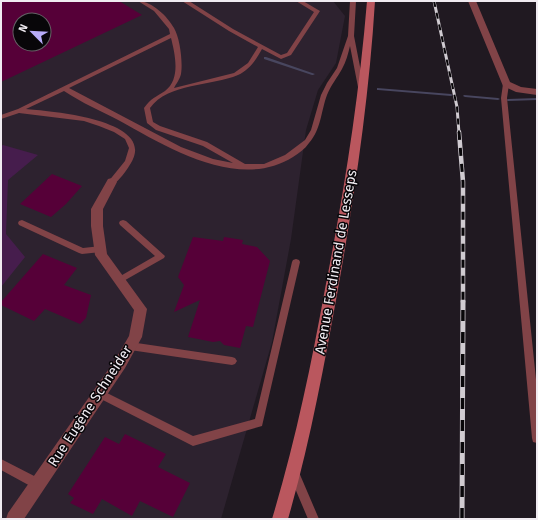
<svg xmlns="http://www.w3.org/2000/svg" width="538" height="520" viewBox="0 0 538 520" font-family="'Fira Sans',sans-serif">
<style>
.built{fill:#2d222f;fill-rule:evenodd}
.green{fill:#461d4d}
.lines{fill:none;stroke-linecap:round;stroke-linejoin:round}
.stream{fill:#48465f;fill-rule:evenodd}
.building{fill:#560038;fill-rule:evenodd}
.lane{fill:#814347;fill-rule:evenodd}
.street{fill:#814347;fill-rule:evenodd}
.secondary{fill:#ba575e;fill-rule:evenodd}
.rail-far2-casing{stroke:#d0cbd1;stroke-width:3}
.rail-far1-casing{stroke:#d0cbd1;stroke-width:4.5}
.rail-casing{stroke:#d0cbd1;stroke-width:5}
.rail-far2{stroke:#080609;stroke-width:2;stroke-dasharray:6;stroke-linecap:butt}
.rail-far1{stroke:#080609;stroke-width:3;stroke-dasharray:8;stroke-linecap:butt}
.rail{stroke:#080609;stroke-width:3.5;stroke-dasharray:11;stroke-linecap:butt}
.labels{text-anchor:middle;dominant-baseline:central;stroke-width:3;stroke-linejoin:round;paint-order:stroke}
.street-label{font-size:14px;fill:#f0ebf1;stroke:#080609}
</style>
<rect width="100%" height="100%" fill="#201921"/>
<path class="built" d="M1 1H333L345 16 336 63 318 90 306 130 291 239 272 342 221 519H1ZM20 20H44V44H20Z"/>
<path class="green" d="M3 145 38 155 8 180 6 234 25 257 1 287V146Z"/>
<g class="lines">
<path class="stream" d="M264 57H266L315 74 313 75H312L264 59Z
M377 88 451 94 453 95 451 96 378 90H377Z
M464 95 498 98 500 99 498 100 465 97 463 96Z
M537 98V100L508 101 506 100 508 99Z"/>
</g>
<path class="building" d="M1 1H119L142 15 1 82ZM20 20H44V44H20Z
M52 174 82 186 66 204 51 217 20 204Z
M193 237 223 241 224 237 243 240 242 244 257 247 270 261 253 327 246 326 240 348 224 345 220 341 213 342 188 337 200 300 174 312 184 285 178 277Z
M43 254 77 268 64 285 91 295 86 318 80 324 45 309 34 321 1 305V302Z
M125 434 166 454 158 467 190 483 173 517 140 501 132 516 102 499 93 514 70 503 74 498 68 494 105 437 119 444Z"/>
<g class="lines">
<path class="lane" d="M138 1C152 1 168 17 174 28 180 38 183 63 181 74 180 79 176 84 174 88L234 73 248 63 258 47 229 31 182 1H189L233 29 281 55 287 53 314 12 296 1H303L320 11 291 55 281 59 262 49C256 60 249 70 238 75 212 86 168 83 150 108L153 122 160 126 207 142 245 164H264L285 155 305 140 311 130 321 95 327 83 337 68 348 36 350 1H356L354 36 364 87 361 89 358 87 350 46C348 54 346 62 342 69 337 78 331 85 327 95 321 111 321 130 309 143 305 149 299 153 293 157 239 191 168 148 120 121 101 111 82 103 64 91L26 109C49 111 151 119 133 159 130 166 119 182 112 185L108 182 125 161 129 148 125 139 114 132 99 126 84 121 19 113 1 119V115L18 109 170 34 169 29 154 11ZM171 38C175 54 181 79 165 91 156 97 151 98 144 108L147 123 156 130 203 146 233 163 213 159 181 147 69 88Z
M506 82 509 84 507 98 537 389V443L533 442 532 438 501 98 503 84Z
M22 220 83 248 101 246 104 247 105 249 104 251 101 252 82 254 79 253 19 225 18 223 19 221Z
M123 220 126 221 165 256 164 258 120 283 117 282 116 280 117 278 155 256 120 225 119 223 120 221Z
M296 259 299 260 300 262 262 426 193 446 97 397 95 394 97 391 100 390 103 391 193 436 255 419 292 262 293 260Z
M130 342 232 357 235 358 237 361 235 364 232 365 130 350 127 349 126 346 127 343Z
M1 459 42 480 43 484 42 488 38 489 34 488 1 470Z
M294 469 298 470 319 519H308L289 474 290 470Z"/>
<path class="street" d="M468 1H476L510 82 521 87 537 89V95L516 92 503 86Z
M112 178 116 179 117 182 103 209V226L107 254 147 309 142 337 125 368 24 519H6L8 513 115 360 129 336 134 310 95 255 91 226V209L108 179Z"/>
<path class="secondary" d="M367 1H375C369 98 355 193 338 289 324 366 310 443 288 519H272C295 443 311 366 325 289 344 193 359 98 367 1Z"/>
<defs>
<path id="rail-far2" d="M434 1 457 107 459 133"/>
<path id="rail-far1" d="M459 132 463 182V302"/>
<path id="rail" d="M462 519 463 301"/>
</defs>
<use href="#rail-far2" class="rail-far2-casing"/>
<use href="#rail-far1" class="rail-far1-casing"/>
<use href="#rail" class="rail-casing"/>
<use href="#rail-far2" class="rail-far2"/>
<use href="#rail-far1" class="rail-far1"/>
<use href="#rail" class="rail"/>
</g>
<g class="labels">
<g class="street-label">
<text transform="translate(336 262) rotate(-80)">Avenue Ferdinand de Lesseps</text>
<text transform="translate(90 406) rotate(-57)">Rue Eugène Schneider</text>
</g>
</g>
<rect width="538" height="520" fill="none" stroke="#f0ebf1" stroke-width="4"/>
<g transform="translate(32 32) rotate(294)"><circle r="19" fill="#080609" stroke="#656266"/>
<path d="M0-3L7 15L0 10L-7 15Z" fill="#b7abf8"/>
<text y="-6" font-size="11" font-weight="bold" text-anchor="middle" fill="#f0ebf1">N</text>
</g>
</svg>
